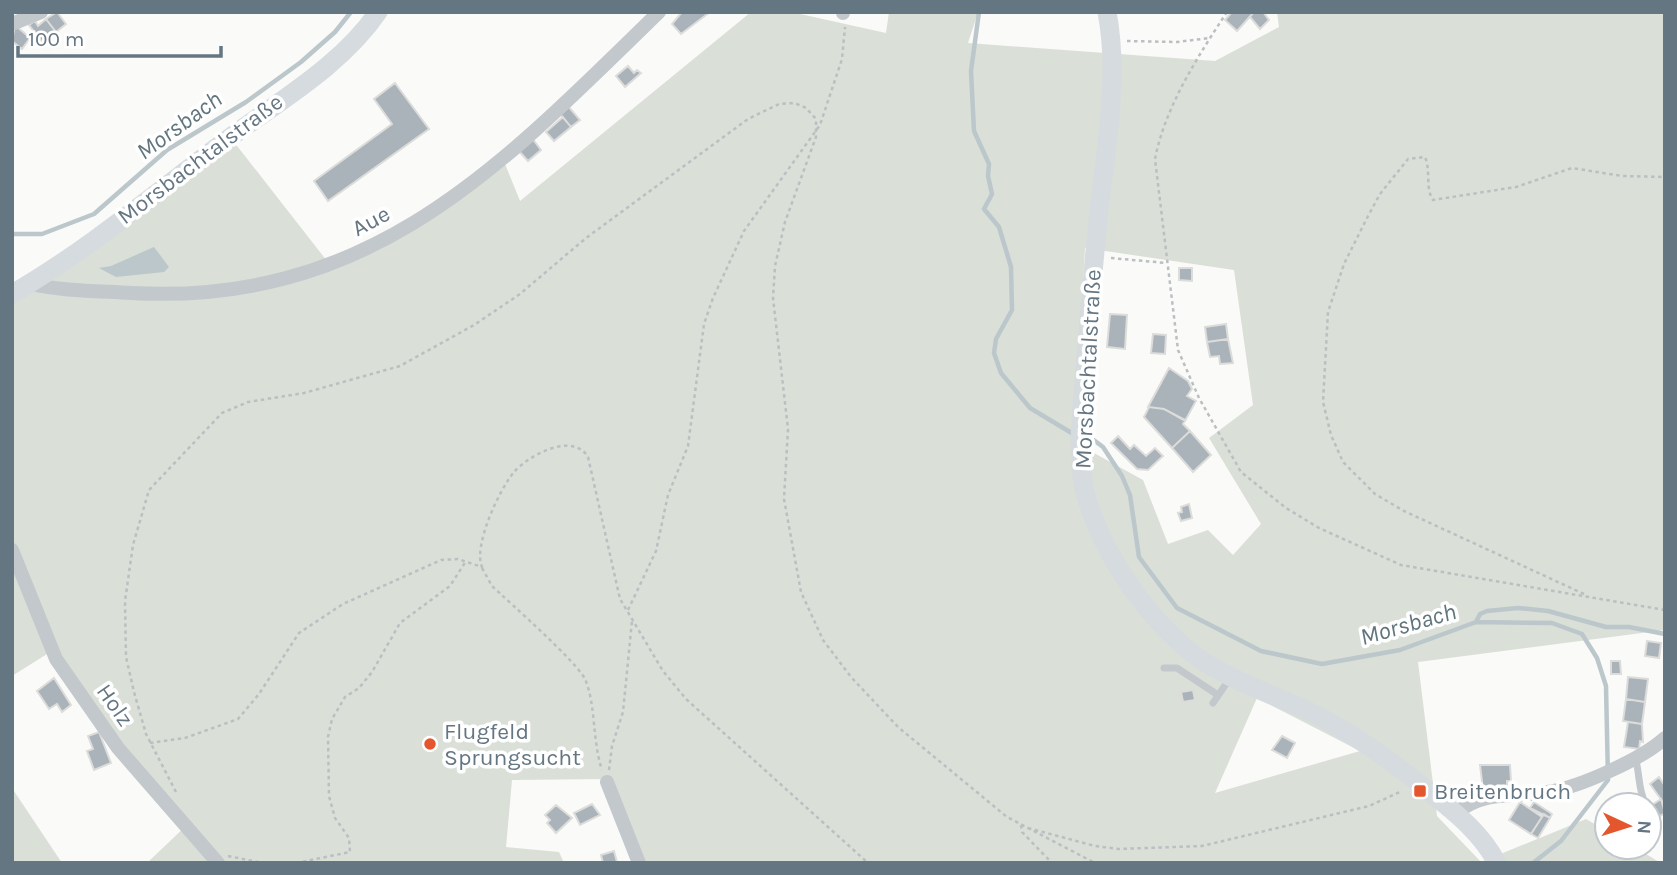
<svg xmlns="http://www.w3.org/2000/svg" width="1677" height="875" viewBox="0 0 1677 875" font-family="Karla,sans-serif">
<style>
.green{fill:#dadfd7;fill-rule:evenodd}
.water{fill:#bbc7cb}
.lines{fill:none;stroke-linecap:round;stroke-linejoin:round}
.stream{stroke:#bbc7cb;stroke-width:4.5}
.building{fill:#aab3b9;stroke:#dcdcda;stroke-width:2}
.path{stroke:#bbbfc2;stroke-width:2.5;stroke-dasharray:3.5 3.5;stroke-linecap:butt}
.lane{stroke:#c3c8cc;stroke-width:7}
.street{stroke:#c3c8cc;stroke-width:14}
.secondary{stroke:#d6dbdf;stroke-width:19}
.poi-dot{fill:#e4572e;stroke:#fff;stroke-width:2.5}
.labels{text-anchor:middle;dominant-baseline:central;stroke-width:7;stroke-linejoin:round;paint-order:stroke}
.street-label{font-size:23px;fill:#657683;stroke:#fff}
.poi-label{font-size:23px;fill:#657683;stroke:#fff;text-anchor:start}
.water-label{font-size:24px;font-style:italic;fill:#60757c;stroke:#fff}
</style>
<rect width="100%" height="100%" fill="#fafaf8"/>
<path class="green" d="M751 12H791L886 33 889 12H978L968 43 1215 61 1279 27 1277 12H1665V630L1418 662 1437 816 1481 862 1586 819 1607 831V847H1634L1661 863H638L607 779 512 780 506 847 559 852 564 863H147L188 824 120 743 55 649 12 676V299L234 142 327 261 395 238 503 159 520 201ZM1085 248 1234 270 1253 405 1209 438 1261 524 1233 555 1208 530 1168 544 1143 480 1074 442ZM1257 698 1360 751 1215 793Z
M12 788 62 863H12Z"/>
<path class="water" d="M154 247 169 267 164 272 116 277 99 268 111 266Z"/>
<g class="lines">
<path class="stream" d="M979 12 971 71 974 131 989 164 988 176 992 194 984 209 999 227 1011 267 1012 310 996 339 994 353 1001 373 1030 408 1075 435
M12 234H42L94 214 167 150 246 102 301 62 335 32 351 12
M1087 435 1103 447 1122 476 1130 495 1139 557 1177 608 1261 651 1322 664 1400 650 1476 622 1552 623 1582 634 1597 658 1606 686 1608 780 1561 841 1533 863
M1476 622 1480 614 1487 611 1518 608 1548 611 1606 627H1629L1665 634"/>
</g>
<path class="building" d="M57 12 66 24 56 32 46 19Z
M682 12H710L681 34 672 24Z
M1232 12H1254L1237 31 1225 20Z
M1254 12H1263L1269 20 1260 29 1250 17Z
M46 19 56 32 43 43 29 25 35 21 38 26Z
M15 25 30 38 22 49 12 41Z
M628 66 634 73 637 70 641 73 625 87 616 76Z
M395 83 429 129 328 201 314 181 392 124 374 99Z
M568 106 580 120 571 127 559 113Z
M563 117 571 127 554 141 546 132Z
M532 138 541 150 528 161 518 150Z
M1179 268H1192V281L1179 280Z
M1110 314 1127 315 1125 349 1107 347Z
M1226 324 1228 339 1207 342 1205 327Z
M1153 334 1166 335 1165 354 1151 353Z
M1228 339 1233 363 1220 364 1219 356 1210 357 1207 342Z
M1169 368 1188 381 1192 389 1187 396 1196 401 1185 421 1164 409 1148 407Z
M1149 407 1164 409 1185 420 1183 424 1190 431 1172 448 1144 417Z
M1190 431 1211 455 1193 472 1172 448Z
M1118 436 1130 449 1134 445 1146 456 1155 448 1163 456 1148 470 1137 469 1111 443Z
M1189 504 1192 518 1181 521 1178 513 1182 512 1181 507Z
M1647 641 1661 643 1659 658 1645 656Z
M1611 661H1620L1621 674H1611Z
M1628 677 1648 679 1645 702 1626 699Z
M54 678 71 705 62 712 57 704 49 709 37 691Z
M1193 690 1195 700 1183 702 1181 692Z
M1626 699 1645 702 1642 724 1623 721Z
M1628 722 1642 724 1643 742 1640 741 1639 749 1624 747Z
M99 732 111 763 94 770 87 751 93 749 88 736Z
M1282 736 1295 743 1287 758 1272 750Z
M1480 765H1510L1511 781H1507V789H1483Z
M1659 777 1665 786V805L1650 784Z
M1661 799 1665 813 1660 816 1652 805Z
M1520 802 1542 817 1531 834 1509 820Z
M1534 802 1552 814 1550 818 1530 808Z
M592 804 600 815 580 825 574 813Z
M556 805 572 818 556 833 547 823 550 820 545 815Z
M1544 814 1550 818 1538 838 1531 834Z
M614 851 617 862 603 863 601 855Z"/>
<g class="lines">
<path class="path" d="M1227 12C1198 56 1165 107 1155 159L1178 350 1199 398 1241 472 1286 508 1319 528 1401 565 1665 610
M1127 41 1177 42 1210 38
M1111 258 1166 263
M482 568 492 586C510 603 576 661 585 679 596 704 592 740 602 770
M1584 594 1404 511 1375 494 1343 462 1331 435 1323 402 1328 312 1344 264 1367 218 1380 194 1408 159 1425 157C1431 171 1425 188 1433 200L1516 187 1572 168 1622 176 1665 177
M628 610 656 551 668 495 688 446 704 324 713 298 744 231 820 125 842 59 845 27
M150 743 185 738 238 719 259 694 299 633 343 604 441 560 458 559 482 567C473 546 499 490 514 472 530 454 573 432 588 457L620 599 663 671 686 699 868 863
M609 770 612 746 623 712 632 621
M176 792 146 734 134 692 126 657 125 601 133 545 149 490 222 413 248 402 304 393 400 366 474 325 520 294 586 238 748 119 779 104 795 103 806 108 816 119V137L785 222 775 266 773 298 788 429 784 499 801 592 823 640 851 677 898 727 1007 817 1095 863
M1021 825 1022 832 1052 863
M1028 828 1095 846 1119 849 1202 846 1369 806 1402 791
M228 856 263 863
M296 863 350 852 349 838 335 818 329 796 328 737 332 719 345 697 359 688 372 672 400 623 450 586 466 561"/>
<path class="lane" d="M1164 668H1177L1218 695
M1213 703 1230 678
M1636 761C1640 776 1638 790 1646 805
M1649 811 1651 814"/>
<path class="street" d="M843 12V13
M12 24 41 12
M31 284C62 291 98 291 131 293 371 306 500 167 659 12
M12 550 56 659 118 748 218 863
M607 782 639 863
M1456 813C1487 789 1513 798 1548 792 1580 787 1642 759 1665 738"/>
<path class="secondary" d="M1107 12C1119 75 1107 140 1100 202 1094 258 1089 314 1085 370 1082 411 1075 456 1086 496 1103 556 1150 623 1200 659 1235 683 1276 695 1314 714 1356 735 1396 764 1432 794 1457 814 1482 834 1497 863
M12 294C88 250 158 191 228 139 279 101 342 65 378 12"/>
</g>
<g class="poi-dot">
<circle cx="430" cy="744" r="7"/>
<rect x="1413" y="784" width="14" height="14" rx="3.5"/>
</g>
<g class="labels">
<g class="street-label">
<text transform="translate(200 159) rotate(-37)">Morsbachtalstraße</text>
<text transform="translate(371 221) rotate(-28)">Aue</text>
<text transform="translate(1088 369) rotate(-87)">Morsbachtalstraße</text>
<text transform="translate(115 705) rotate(55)">Holz</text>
</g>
<g class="poi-label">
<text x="444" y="731">Flugfeld<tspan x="444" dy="26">Sprungsucht</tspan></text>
<text x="1434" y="791">Breitenbruch</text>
</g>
<g class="water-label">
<text transform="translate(179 125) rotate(-36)">Morsbach</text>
<text transform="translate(1408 624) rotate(-16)">Morsbach</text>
</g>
</g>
<rect width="1677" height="875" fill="none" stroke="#657683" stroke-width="28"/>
<g transform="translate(1628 826) rotate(94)"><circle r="33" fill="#ffffff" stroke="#c1c8cd" stroke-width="2"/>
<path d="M0-5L12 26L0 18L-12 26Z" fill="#e4572e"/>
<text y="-10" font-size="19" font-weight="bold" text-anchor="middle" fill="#657683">N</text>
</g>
<path d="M18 46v10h203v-10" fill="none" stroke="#657683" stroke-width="3.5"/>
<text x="28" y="46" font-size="21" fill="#657683" stroke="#ffffff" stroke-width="5" paint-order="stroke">100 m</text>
</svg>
